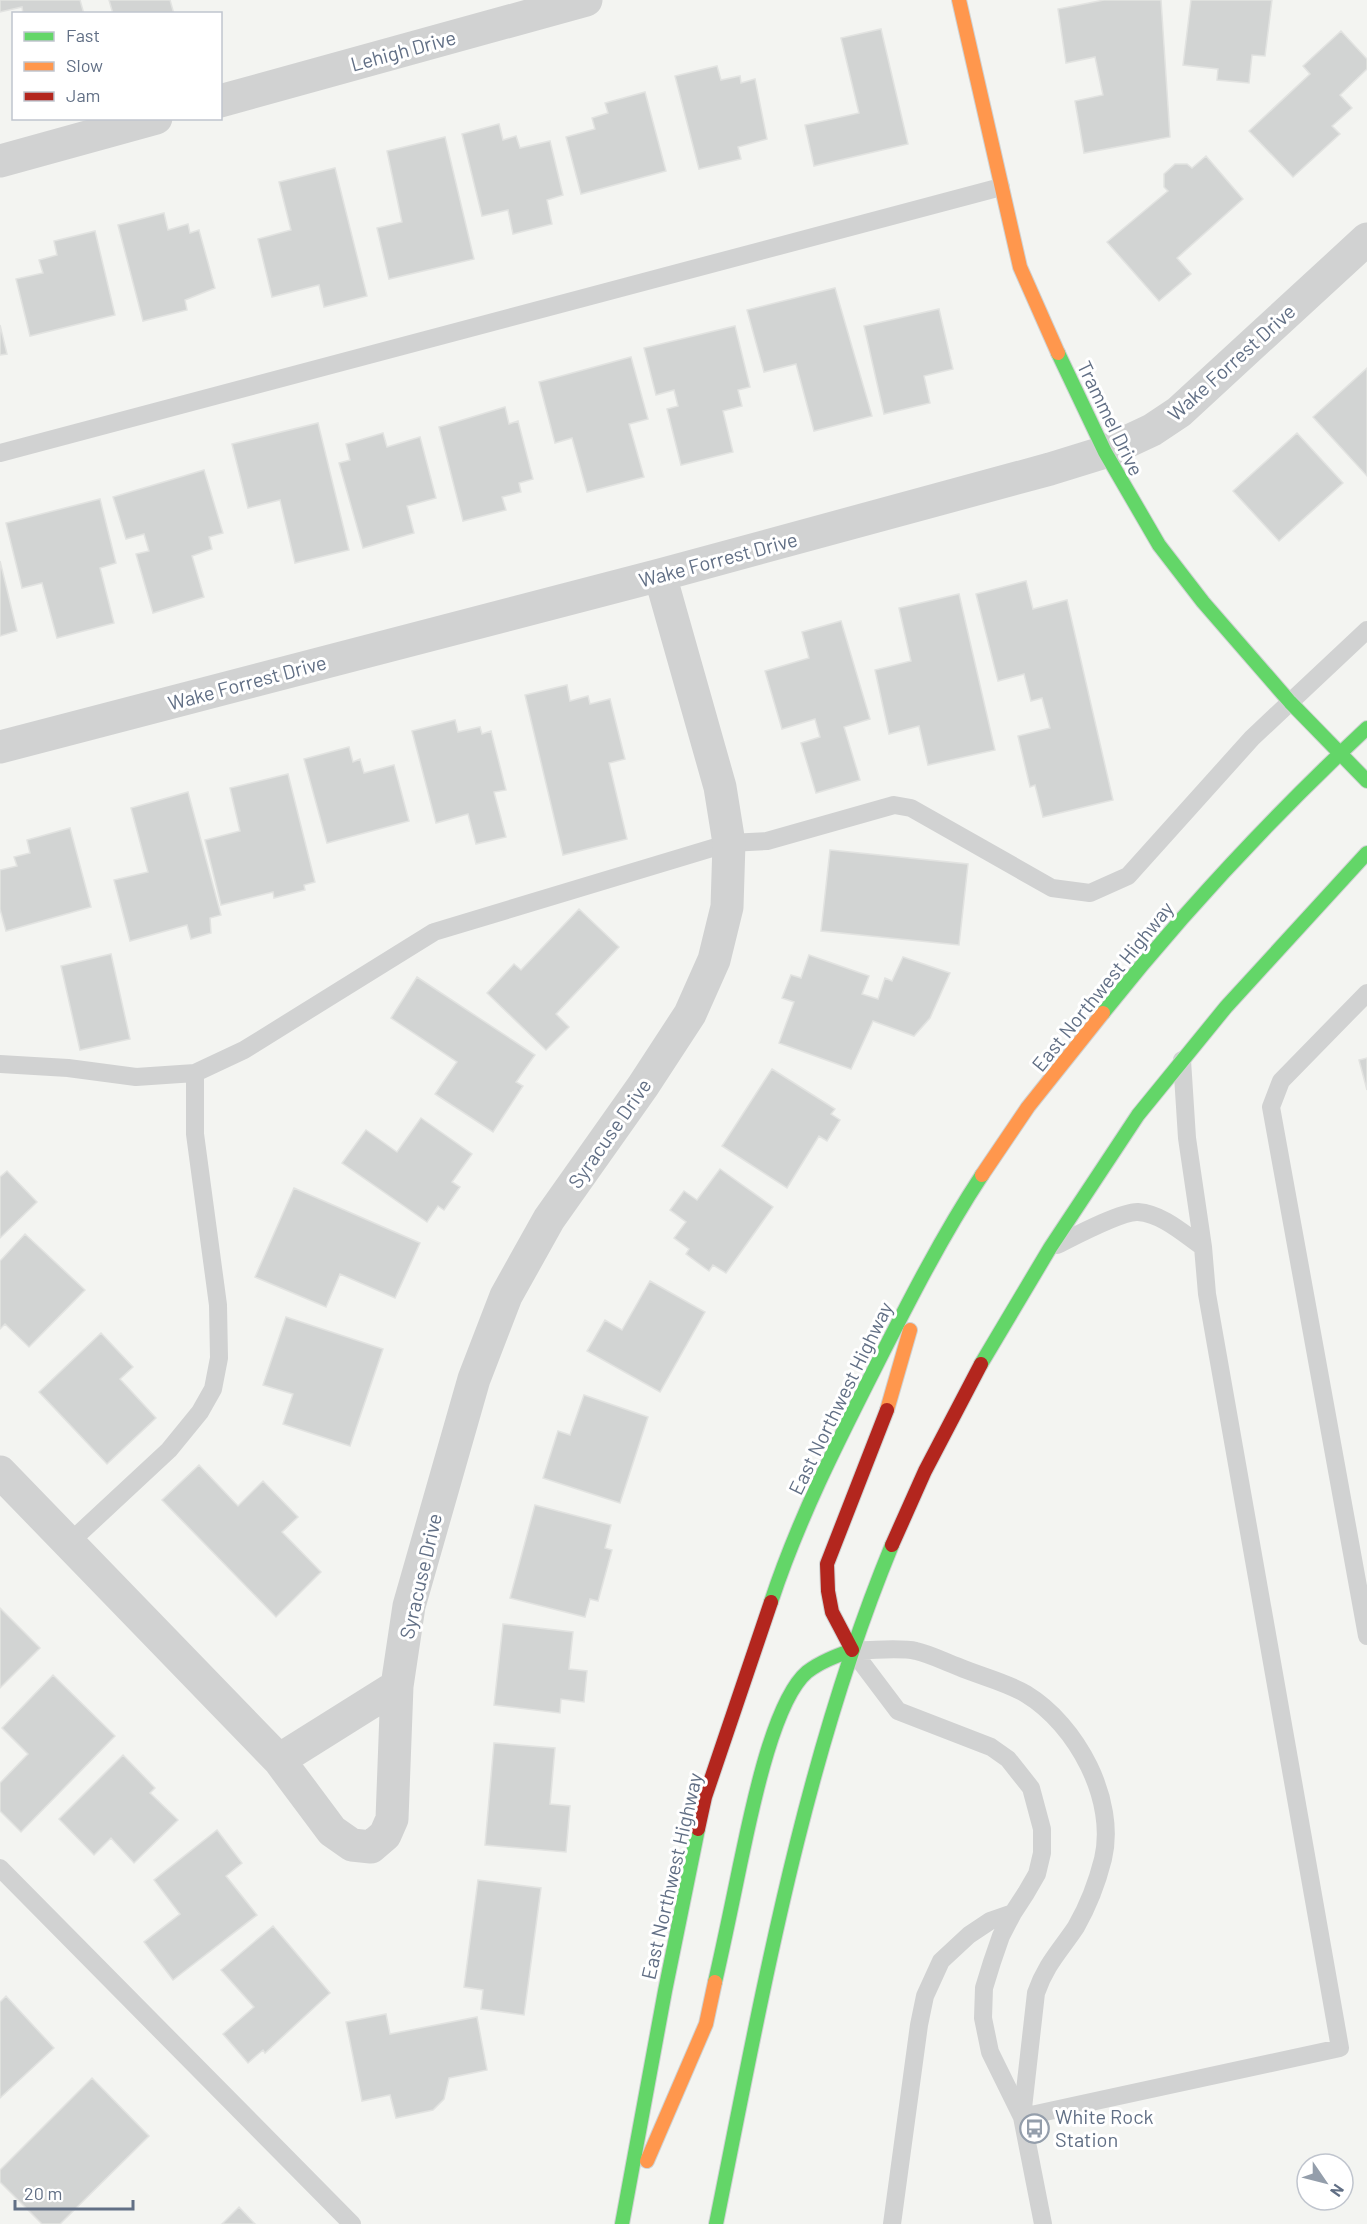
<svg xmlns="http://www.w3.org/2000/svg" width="1367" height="2224" viewBox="0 0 1367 2224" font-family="Barlow,sans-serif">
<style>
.building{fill:#d2d4d3;stroke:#e2e3e1;stroke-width:1.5}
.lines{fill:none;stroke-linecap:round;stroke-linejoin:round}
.fast-casing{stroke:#cfd2d3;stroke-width:16}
.slow-casing{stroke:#cfd2d3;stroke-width:16}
.jam-casing{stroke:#cfd2d3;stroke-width:16}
.lane{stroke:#d1d2d2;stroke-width:18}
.street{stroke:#d1d2d2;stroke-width:33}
.fast{stroke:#63d668;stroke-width:14}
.slow{stroke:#ff974d;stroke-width:14}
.jam{stroke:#b3261e;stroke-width:14}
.labels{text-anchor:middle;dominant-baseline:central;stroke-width:6;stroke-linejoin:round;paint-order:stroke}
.street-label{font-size:20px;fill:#616f85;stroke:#fff}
.poi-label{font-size:20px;fill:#616f85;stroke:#fff;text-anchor:start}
</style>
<rect width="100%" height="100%" fill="#f3f4f1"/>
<path class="building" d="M0 0H80L84 14H23L22 7 0 12Z
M109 0H170L174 14H113Z
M1104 0H1161L1170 137 1084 153 1075 101 1103 95 1095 57 1066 63 1058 9Z
M1191 0H1272L1265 56 1252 55 1249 83 1217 80 1218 69 1183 65Z
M881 29 908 144 814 166 805 125 859 113 841 38Z
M1341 31 1367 59V69L1340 95 1352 108 1332 126 1340 134 1293 177 1249 131 1310 74 1303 66Z
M717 66 721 80 740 76 741 83 755 79 767 139 738 147 741 159 699 169 675 76Z
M645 92 666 171 581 194 566 137 595 129 592 118 608 113 605 103Z
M499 124 503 140 516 136 520 148 550 141 563 195 547 200 552 224 513 234 508 210 482 216 462 134Z
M445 137 474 259 389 279 377 228 402 222 387 151Z
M1206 156 1243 199 1177 258 1191 274 1159 301 1107 242 1168 191 1164 187V174L1175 164H1187L1192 168Z
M335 168 367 296 324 307 319 285 272 297 258 239 291 230 279 182Z
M164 213 168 230 188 224 190 233 199 230 215 288 185 300 187 310 143 321 118 225Z
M95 231 115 315 30 336 16 279 43 273 39 260 57 255 54 241Z
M835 288 872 416 814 431 796 364 764 372 747 310Z
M939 309 953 369 924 376 930 403 884 414 864 326Z
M0 325 7 354 0 355Z
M735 326 750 387 738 390 742 406 723 411 733 452 681 465 667 409 678 406 674 390 656 395 644 348Z
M631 357 648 419 629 424 644 477 587 492 572 438 555 443 539 382Z
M1367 368V476L1313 417Z
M505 407 509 424 518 421 533 479 519 483 521 492 502 497 506 510 463 521 439 427Z
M318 423 349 550 295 563 280 500 248 508 232 444Z
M383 433 387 447 420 437 436 498 407 506 414 533 363 548 339 463 350 460 346 444Z
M1297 433 1343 483 1279 541 1233 491Z
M204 470 223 533 209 537 212 549 192 556 204 597 153 613 136 554 149 551 144 534 126 539 113 497Z
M100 499 116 563 100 568 114 623 57 638 42 583 22 588 6 523Z
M0 561 17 631 0 636Z
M1026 581 1033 609 1067 600 1113 800 1043 817 1035 785 1030 787 1018 736 1050 728 1042 698 1031 701 1024 674 998 681 976 594Z
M959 594 995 750 928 765 919 726 889 734 875 670 911 661 899 608Z
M841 621 870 719 844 727 860 780 816 793 801 743 820 737 815 719 782 729 765 671 809 658 802 632Z
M567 685 570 701 588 696 590 704 610 699 625 759 609 763 627 839 563 855 525 695Z
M455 720 458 732 480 727 482 734 491 731 506 790 494 792 506 837 476 844 468 814 436 823 412 731Z
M349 747 353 762 360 759 364 773 394 765 409 821 327 843 304 759Z
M288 774 315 882 304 885 305 890 274 898 273 892 221 905 205 840 240 831 230 788Z
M188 792 221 915 210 918 211 933 191 939 187 925 130 941 114 880 148 872 131 808Z
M70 828 91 907 6 931 0 909V870L17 866 14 857 30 853 27 840Z
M830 850 968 864 959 945 821 931Z
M579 909 619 947 556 1014 569 1027 546 1050 487 993 514 964 521 970Z
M111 954 130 1039 80 1050 61 966Z
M809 955 869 976 862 994 878 999 885 978 892 981 903 957 950 973 930 1018 914 1036 873 1021 851 1069 779 1043 794 1002 782 998 791 975 801 978Z
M417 977 535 1055 516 1082 523 1086 493 1132 435 1094 457 1062 391 1018Z
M1367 1058V1090L1359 1060Z
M772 1069 835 1109 831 1114 840 1120 827 1141 819 1136 787 1188 722 1146Z
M421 1118 472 1154 452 1182 460 1187 444 1210 438 1206 427 1222 342 1163 366 1130 397 1152Z
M720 1169 773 1207 726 1273 713 1265 709 1271 686 1254 689 1249 674 1238 686 1222 670 1210 684 1191 697 1200Z
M7 1171 37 1202 0 1238V1177Z
M294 1188 420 1243 395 1298 340 1274 326 1307 255 1277Z
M25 1234 85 1290 29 1347 5 1324 0 1329V1261Z
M650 1281 705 1312 660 1392 587 1351 605 1320 622 1330Z
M286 1317 383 1349 350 1446 283 1424 293 1394 263 1385Z
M101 1333 133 1367 120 1379 156 1418 107 1464 39 1392Z
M584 1395 648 1417 620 1503 543 1478 558 1431 570 1435Z
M199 1465 238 1506 263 1481 298 1517 282 1532 321 1572 276 1617 162 1500Z
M535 1505 611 1525 605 1548 612 1550 598 1601 590 1599 585 1617 510 1598Z
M0 1608 40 1648 0 1688Z
M503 1624 573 1632 569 1669 587 1671 584 1702 561 1699 560 1713 494 1705Z
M53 1675 115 1736 21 1832 0 1811V1783L28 1754 2 1728Z
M494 1743 555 1748 550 1804 570 1806 566 1852 485 1845Z
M123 1755 155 1788 150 1793 178 1820 134 1863 111 1838 94 1855 59 1819Z
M217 1830 242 1863 226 1876 257 1915 173 1980 144 1942 180 1914 154 1880Z
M478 1880 541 1888 524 2015 481 2009 483 1990 464 1987Z
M273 1926 330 1993 265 2053 263 2050 248 2063 223 2034 254 2007 221 1970Z
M6 1996 54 2048 0 2098V2002Z
M386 2014 390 2034 477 2017 487 2070 449 2078 444 2099 433 2110 396 2118 390 2095 362 2101 346 2022Z
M92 2078 149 2136 60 2224H42L0 2182V2170Z
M239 2207 255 2224H222Z"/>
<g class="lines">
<defs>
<path id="fast" d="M1058 353 1105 452 1159 545 1203 602 1290 702 1367 781
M1103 1013C1184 911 1272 817 1367 728
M981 1364 1050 1248 1138 1115 1226 1007 1367 853
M771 1602C798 1520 837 1443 876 1366 909 1301 942 1236 982 1175
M715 1982C724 1943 732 1904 740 1865 750 1819 772 1702 807 1672 820 1662 836 1656 852 1650
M622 2224 665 1991 698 1829
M716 2224C762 1996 803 1761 892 1545"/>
<path id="slow" d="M959 0 1020 267 1058 353
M982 1175 1028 1107 1103 1013
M887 1410 910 1330
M647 2161 706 2024 715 1982"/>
<path id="jam" d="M892 1545 925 1471 981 1364
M852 1650 832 1612 828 1591 827 1564 887 1410
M698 1829 705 1797 771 1602"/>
</defs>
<use href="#fast" class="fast-casing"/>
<use href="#slow" class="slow-casing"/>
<use href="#jam" class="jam-casing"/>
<path class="lane" d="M0 453 1001 187
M1367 993 1281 1081 1271 1107 1367 1636
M0 1064 68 1068 136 1077 195 1073 244 1050 434 932 729 843 767 841 894 805 911 808 1052 888 1090 893 1128 876 1252 738 1367 630
M1057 1245C1073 1237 1122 1211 1138 1212 1163 1214 1184 1234 1203 1247
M69 1543 169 1450 200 1412 213 1389 219 1358 218 1305 195 1134V1073
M852 1650 898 1711 991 1747 1008 1759 1031 1788 1042 1829V1853L1037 1874 1026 1893 1013 1913 990 1921 969 1935 941 1961 925 1996 919 2025 892 2224
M852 1650C870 1651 900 1647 916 1651 930 1654 945 1662 959 1667 980 1676 1006 1682 1026 1694 1077 1725 1117 1800 1103 1859 1097 1883 1088 1906 1076 1927 1060 1951 1046 1964 1036 1993L1022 2117
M0 1868 352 2224
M1013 1913 1001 1936 992 1962 984 1988 983 2018 990 2052 1022 2117 1043 2224
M1022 2117 1340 2048 1207 1294 1203 1247 1187 1138 1182 1060"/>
<path class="street" d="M220 101 586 0
M0 161 156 118
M0 747 660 575 1050 469 1105 452 1152 430 1179 412 1367 239
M0 1472 279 1760 332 1831 352 1845 371 1847 385 1835 392 1819 397 1686 409 1606 474 1379 506 1296 549 1219 643 1086 690 1014 714 960 727 907 729 843 720 787 660 575
M279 1760 397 1686"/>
<use href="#fast" class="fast"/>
<use href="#slow" class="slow"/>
<use href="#jam" class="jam"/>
</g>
<defs>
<symbol id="bus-ring" viewBox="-11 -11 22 22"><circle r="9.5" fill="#fff" stroke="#949eab" stroke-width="1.5"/><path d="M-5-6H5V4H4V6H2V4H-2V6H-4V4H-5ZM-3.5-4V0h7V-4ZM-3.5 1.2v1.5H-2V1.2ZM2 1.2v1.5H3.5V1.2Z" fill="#949eab"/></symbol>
</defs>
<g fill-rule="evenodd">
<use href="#bus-ring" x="1018" y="2112" width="33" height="33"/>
</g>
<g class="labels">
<g class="street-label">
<text transform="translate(403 50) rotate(-15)">Lehigh Drive</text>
<text transform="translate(1231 362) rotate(-42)">Wake Forrest Drive</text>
<text transform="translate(1111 418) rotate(64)">Trammel Drive</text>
<text transform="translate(718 559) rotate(-15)">Wake Forrest Drive</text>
<text transform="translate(247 682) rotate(-15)">Wake Forrest Drive</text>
<text transform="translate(1102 986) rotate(-51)">East Northwest Highway</text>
<text transform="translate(609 1133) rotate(-55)">Syracuse Drive</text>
<text transform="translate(840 1398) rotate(-64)">East Northwest Highway</text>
<text transform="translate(420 1576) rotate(-77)">Syracuse Drive</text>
<text transform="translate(671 1876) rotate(-77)">East Northwest Highway</text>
</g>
<g class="poi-label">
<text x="1055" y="2116">White Rock<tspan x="1055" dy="23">Station</tspan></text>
</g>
</g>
<rect x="12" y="12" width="210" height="108" fill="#ffffff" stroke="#c0c5ce" stroke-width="1.5"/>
<rect x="24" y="32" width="30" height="9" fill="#63d668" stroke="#c0c5ce" stroke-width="1.5"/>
<text x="66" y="42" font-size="18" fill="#616f85">Fast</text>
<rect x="24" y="62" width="30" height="9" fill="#ff974d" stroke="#c0c5ce" stroke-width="1.5"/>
<text x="66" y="72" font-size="18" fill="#616f85">Slow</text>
<rect x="24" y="92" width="30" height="9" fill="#b3261e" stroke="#c0c5ce" stroke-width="1.5"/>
<text x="66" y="102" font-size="18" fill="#616f85">Jam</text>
<g transform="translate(1325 2182) rotate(125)"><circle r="28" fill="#ffffff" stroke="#c0c5ce" stroke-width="1.5"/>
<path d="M0-4.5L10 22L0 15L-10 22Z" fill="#949eab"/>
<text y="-9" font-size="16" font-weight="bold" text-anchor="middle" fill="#616f85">N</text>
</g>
<path d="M15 2200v9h118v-9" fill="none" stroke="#616f85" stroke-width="3"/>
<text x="24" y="2200" font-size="18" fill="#616f85" stroke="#ffffff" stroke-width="4.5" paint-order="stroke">20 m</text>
</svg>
